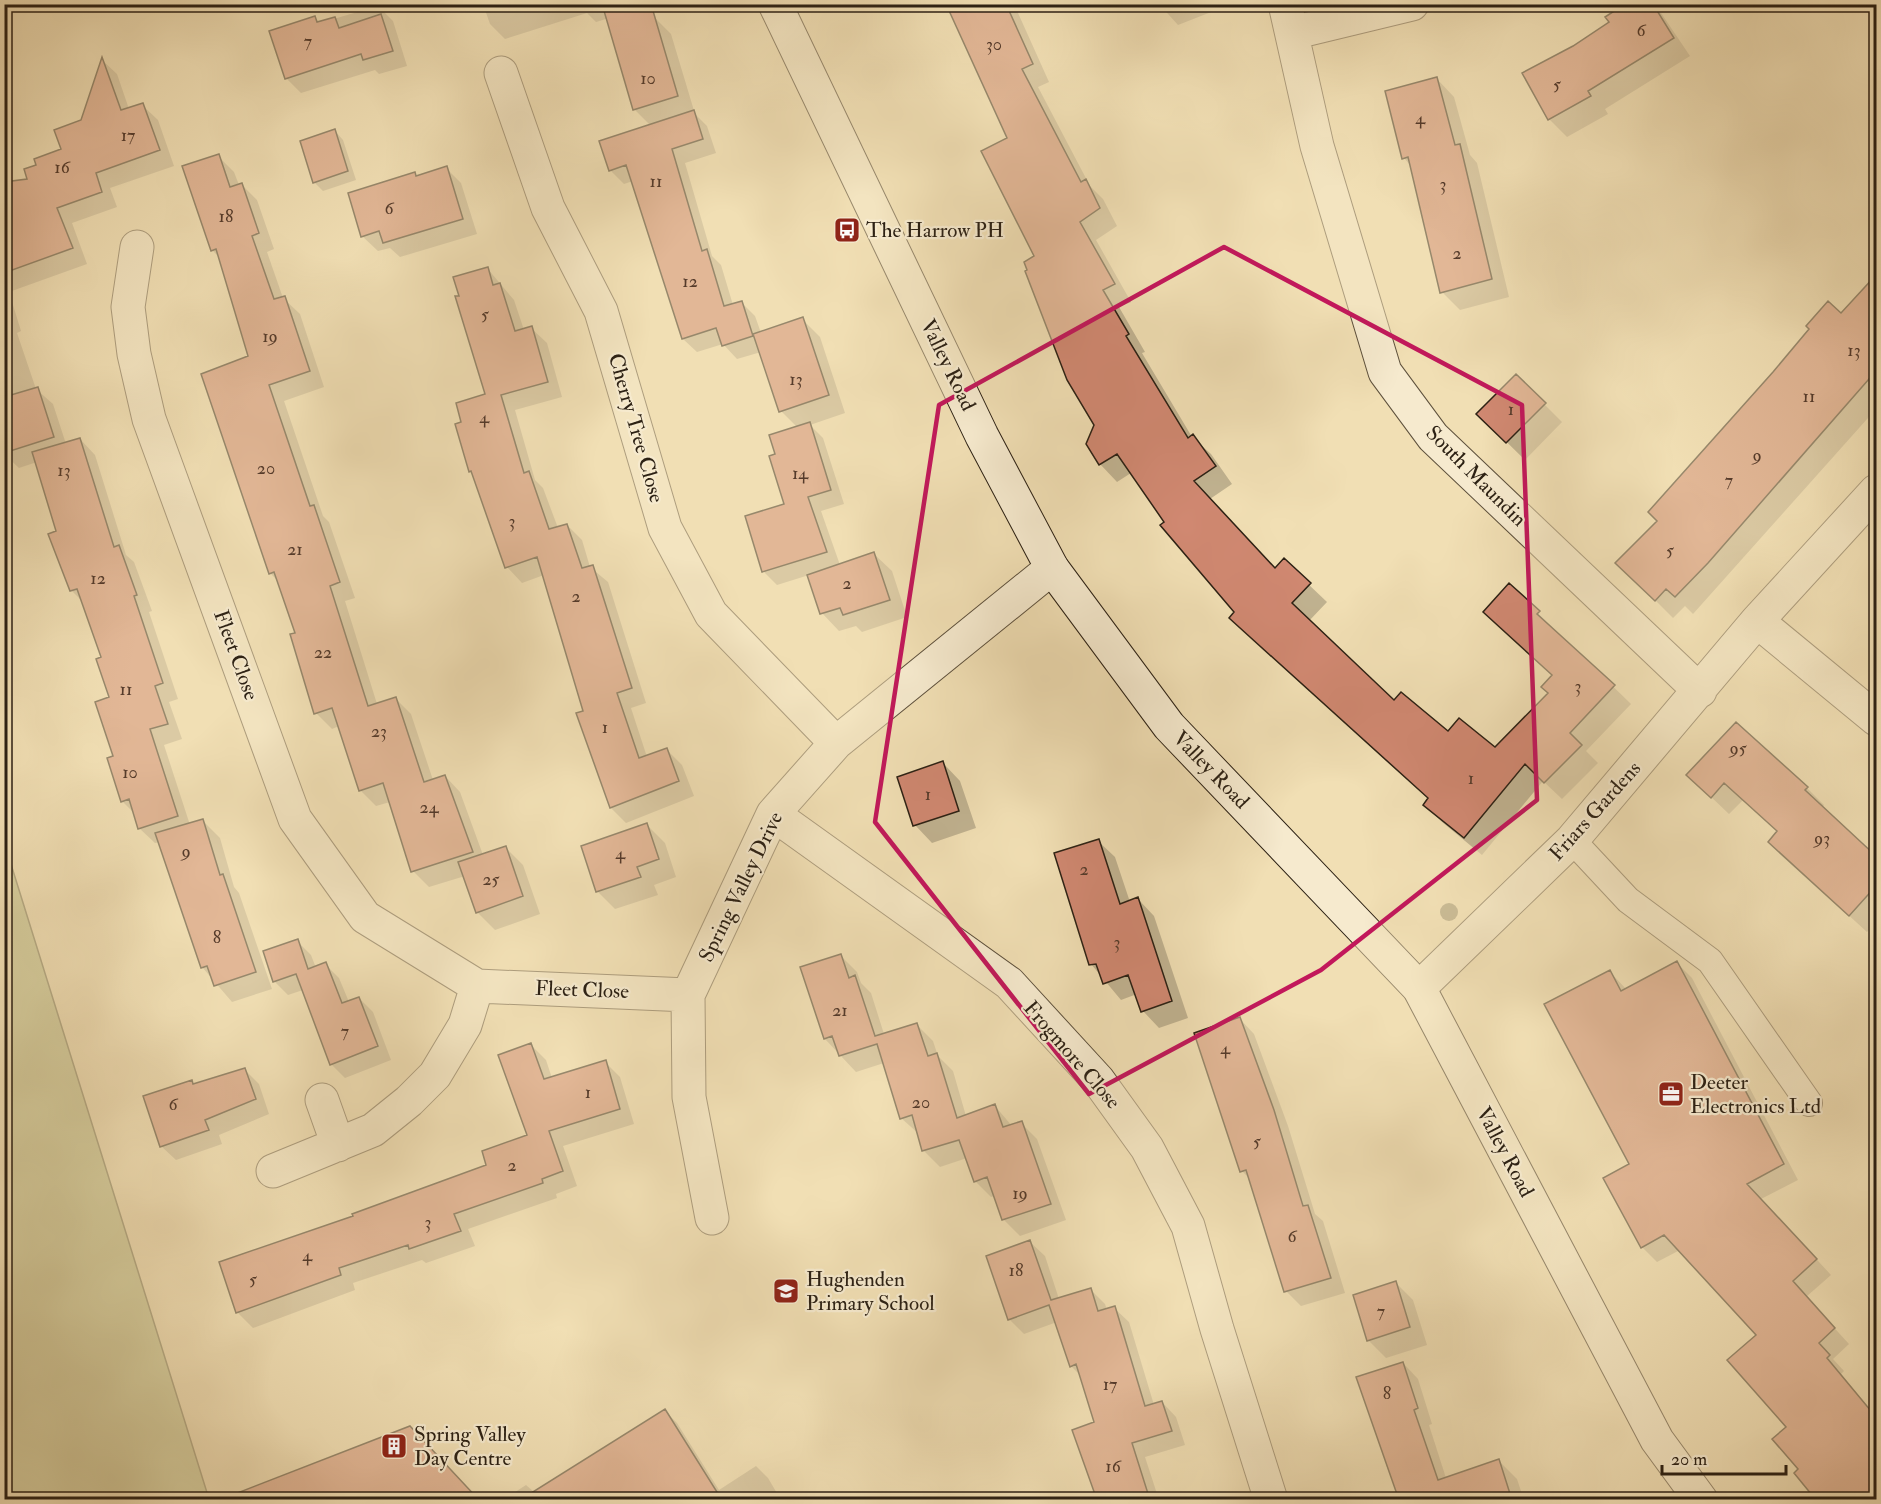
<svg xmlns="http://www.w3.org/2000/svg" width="1881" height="1504" viewBox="0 0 1881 1504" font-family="'IM FELL Double Pica',serif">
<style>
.green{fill:#bcc18b;stroke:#747150;stroke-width:1.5}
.shadow{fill:#0003}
.building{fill:#d08871;stroke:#2c2114;stroke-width:1.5}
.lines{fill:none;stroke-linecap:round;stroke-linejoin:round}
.lane-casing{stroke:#5d503c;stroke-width:28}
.street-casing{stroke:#5d503c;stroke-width:35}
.secondary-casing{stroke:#2c2114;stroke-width:35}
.lane{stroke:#f6eace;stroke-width:26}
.street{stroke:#f6eace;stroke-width:33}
.secondary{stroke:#f6eace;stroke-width:33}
.tree{fill:#9c9170}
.marked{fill:none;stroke:#c2185b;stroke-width:4.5;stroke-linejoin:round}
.labels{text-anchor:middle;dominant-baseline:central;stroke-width:4.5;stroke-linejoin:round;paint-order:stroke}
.number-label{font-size:18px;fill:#553b2b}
.poi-label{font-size:21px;fill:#2c2114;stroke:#f6eace;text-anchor:start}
.street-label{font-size:21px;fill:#2c2114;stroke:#f6eace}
</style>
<rect width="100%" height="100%" fill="#f1dfb4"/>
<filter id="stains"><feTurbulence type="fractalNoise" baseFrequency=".00333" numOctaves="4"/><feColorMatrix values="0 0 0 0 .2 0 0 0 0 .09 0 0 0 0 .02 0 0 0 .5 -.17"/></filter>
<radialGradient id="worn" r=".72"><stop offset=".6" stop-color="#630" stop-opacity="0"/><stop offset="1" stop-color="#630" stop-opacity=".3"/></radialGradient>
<path class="green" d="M5 845 209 1499H5Z"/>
<path class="shadow" d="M393 4H425L401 12Z
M483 4H624L626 13 596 22 587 13 505 39 490 24Z
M948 4H1014L1049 82 1038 87 1090 186 1103 199 1117 226 1096 240 1131 302 1119 307 1145 352 1142 353 1192 437 1211 454 1232 484 1210 499 1276 569 1284 561 1327 602 1309 621 1395 702 1448 733 1495 749 1550 694 1554 676 1509 585 1631 704 1586 751 1598 763 1562 799 1543 781 1482 855 1442 822 1425 805 1429 799 1231 618 1236 612 1131 473 1117 482 1100 464 1096 425 1036 257 1009 139Z
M1159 4H1228L1229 5 1178 25Z
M1628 4H1655L1690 56 1605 109 1608 114 1567 137 1549 119 1574 47 1611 23Z
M1696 4H1748L1747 11Z
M378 6 393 21 407 66 379 74 375 70 301 93 286 78 315 18 320 23Z
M653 16 671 34 695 114 707 126 716 153 685 163 712 256 721 265 733 305 741 302 755 316 761 333 802 319 820 337 845 413 810 425 823 438 844 504 821 511 840 565 874 554 892 571 907 617 862 632 856 626 839 631 822 613 809 575 777 585 763 571 786 505 776 455 797 427 781 411 761 352 737 359 723 344 697 352 683 339 633 181 624 184 610 170 651 126 634 109Z
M102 60 117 74 129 109 142 105 158 120 174 166 110 188 117 207 72 223 87 264 9 292 21 331 17 333 36 389 53 404 66 444 80 439 95 455 126 555 134 562 152 611 149 612 178 699 169 702 182 739 164 745 190 825 203 821 220 838 234 887 239 893 272 989 232 1002 202 967 160 842 155 843 139 828 135 814 122 801 115 757 111 697 103 658 83 602 72 591 50 535 58 532 37 462 19 468 4 454V209L38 166 63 150 82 121Z
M1437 79 1454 97 1470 155 1477 163 1509 297 1460 310 1442 292 1411 166 1404 158Z
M335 131 343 140 356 180 323 191 314 182Z
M218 156 234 172 239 185 241 184 257 200 274 249 267 252 283 298 300 314 324 387 284 401 323 516 329 522 355 598 345 601 377 704 395 698 411 714 433 780 445 776 460 792 483 855 505 847 523 865 540 914 495 930 477 912 465 876 429 887 413 871 390 802 376 806 360 790 339 726 332 729 316 713 297 634 279 582 270 573 250 357 220 258 212 250Z
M446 168 461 183 477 234 400 257 390 248 378 251 362 236 415 174 417 177Z
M487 268 514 300 524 330 531 328 547 343 562 397 515 410 535 480 543 488 558 528 567 525 582 540 590 567 608 582 646 703 631 708 647 757 667 750 682 765 694 796 626 823 611 808 544 575 522 583 507 567 474 475 470 471 463 423 487 395 461 297Z
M1864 291 1876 302V409L1693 614 1685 606 1673 618 1618 563 1659 521Z
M1516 376 1562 422 1525 460 1478 414Z
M943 763 960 781 976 828 932 843 915 825Z
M1688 775 1807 788 1824 805 1822 808 1871 853 1876 846V922L1867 932 1787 859 1779 832 1743 800 1729 814Z
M647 825 665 843 676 877 654 885 658 895 615 909 597 891Z
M1098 841 1115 857 1130 902 1138 899 1154 916 1188 1018 1159 1028 1143 1011 1137 994 1121 1000 1091 964Z
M297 941 311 955 316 968 325 964 339 978 349 1002 359 998 373 1012 391 1060 345 1078 331 1064 303 990 288 995 274 981Z
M841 956 857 972 861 983 871 993 884 1034 917 1025 933 1041 938 1056 953 1071 966 1116 995 1106 1012 1126 1021 1123 1037 1139 1066 1220 1020 1236 1004 1220 995 1196 991 1197 975 1181 967 1158 940 1167 924 1151 919 1134 901 1118 884 1063 856 1072 825 1039Z
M1677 963 1692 978 1798 1180 1761 1199 1831 1275 1806 1297 1849 1344 1833 1359 1844 1371 1841 1374 1876 1417V1500H1818L1800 1470 1758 1335 1680 1250 1657 1262 1642 1247 1610 972 1627 990Z
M1239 1018 1254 1034 1288 1126 1315 1214 1323 1221 1345 1293 1301 1306 1286 1291 1251 1180 1242 1171Z
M531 1045 546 1060 552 1078 605 1062 620 1077 634 1124 563 1146 577 1186 556 1194 557 1198 468 1229 475 1246 426 1263 422 1260 353 1283 355 1290 253 1328 238 1313 220 1263 355 1217 488 1166 529 1136Z
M244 1069 259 1084 269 1114 219 1135 222 1144 176 1160 161 1146 191 1081 194 1085Z
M1030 1242 1045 1256 1059 1299 1091 1290 1105 1304 1107 1310 1114 1308 1129 1322 1154 1405 1162 1402 1176 1417 1185 1445 1145 1457 1159 1500H1099L1073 1431 1096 1423 1082 1377 1071 1366 1057 1322 1024 1334 1009 1319Z
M1395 1282 1413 1300 1427 1345 1386 1358 1368 1340Z
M1403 1363 1418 1379 1432 1424 1429 1425 1453 1500 1386 1462 1358 1378Z
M665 1411 677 1423 719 1490 756 1466 768 1478 781 1500H503L526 1485 534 1492Z
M1499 1461 1517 1479 1524 1500H1464Z"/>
<path class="building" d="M602 4H651L678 96 633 110Z
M946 4H1006L1033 64 1022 69 1081 182 1086 179 1100 208 1080 222 1115 284 1103 290 1129 334 1126 336 1188 438 1193 434 1216 466 1194 481 1275 568 1284 558 1311 583 1292 603 1394 700 1401 692 1448 731 1459 718 1495 747 1548 693 1541 687 1552 675 1483 612 1509 583 1540 611 1537 614 1615 685 1570 733 1582 745 1544 783 1525 764 1464 838 1423 805 1428 798 1229 618 1234 612 1160 525 1164 522 1117 454 1099 465 1086 444 1094 425 1067 380 1025 271 1027 270 1024 262 1034 256 981 151 1007 138Z
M1625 4H1653L1674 38 1588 91 1591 96 1548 120 1522 73 1573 46 1609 22 1605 17Z
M381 14 393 51 363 60 361 54 285 79 269 31 315 16 317 22 335 17 339 28Z
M102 57 121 110 143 103 160 150 96 173 102 192 57 208 73 248 4 273V182L27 179 24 169 36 165 34 159 61 149 54 130 81 120Z
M1437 77 1455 145 1460 144 1492 279 1440 293 1408 157 1402 159 1385 91Z
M694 110 703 139 672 149 702 251 707 249 724 306 742 301 753 336 722 346 716 328 682 339 626 165 609 171 599 141Z
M335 129 348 171 313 183 300 141Z
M219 154 230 187 242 183 259 233 252 236 274 299 285 296 310 371 269 385 310 506 314 505 340 582 330 586 368 706 396 697 424 782 445 775 473 852 411 872 383 783 359 791 332 708 314 714 290 634 295 633 274 572 269 574 201 374 248 356 216 249 211 251 182 166Z
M447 166 463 219 383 243 379 231 361 237 348 193 415 172 416 176Z
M488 267 493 285 500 283 515 331 532 326 548 382 501 395 524 473 529 471 549 529 567 524 582 568 593 565 632 688 617 693 639 758 667 748 679 781 610 808 576 713 583 711 537 557 505 568 471 471 469 472 455 424 461 422 456 403 485 394 455 296H459L453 277Z
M1876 275V371L1708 563 1675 597 1666 589 1655 601 1615 563 1657 521 1648 512 1773 372 1809 329 1806 326 1828 301 1841 313Z
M803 317 829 395 779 412 753 334Z
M1516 374 1546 403 1506 443 1476 414Z
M38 387 54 437 4 453V397Z
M810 422 831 490 808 497 827 552 762 572 745 516 784 504 769 456 775 454 769 435Z
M80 438 114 547 119 545 137 595 134 596 163 683 155 686 168 724 150 729 178 816 138 829 129 799 121 802 107 758 113 756 95 702 109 697 96 659 101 657 77 589 70 591 48 534 56 531 32 452Z
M874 552 890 600 843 615 840 608 820 614 807 575Z
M1736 722 1808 787 1805 790 1876 856V886L1849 916 1768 842 1777 831 1724 783 1711 798 1686 775Z
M943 761 959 811 913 826 897 777Z
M203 819 220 875 223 874 256 972 214 986 207 966 201 968 155 833Z
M647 823 659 859 637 867 641 877 596 892 581 846Z
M1099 839 1120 904 1138 897 1172 1001 1141 1012 1128 975 1103 984 1096 964 1089 965 1054 853Z
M506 846 523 896 476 913 458 862Z
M298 939 308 969 326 962 342 1003 359 997 378 1046 330 1065 296 974 273 982 263 951Z
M841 954 849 978 855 975 875 1036 917 1023 928 1056 937 1053 957 1118 995 1104 1003 1127 1022 1121 1051 1204 1002 1220 987 1177 974 1182 959 1140 922 1151 912 1115 900 1119 877 1044 839 1056 832 1036 824 1039 800 967Z
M1677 961 1784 1164 1747 1184 1817 1259 1793 1281 1835 1328 1819 1343 1830 1355 1827 1358 1876 1417V1500H1816L1794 1473 1798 1469 1772 1439 1786 1427 1727 1360 1756 1335 1664 1235 1641 1248 1603 1178 1629 1164 1544 1004 1610 970 1621 991Z
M1240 1017 1274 1110 1303 1206 1308 1205 1331 1278 1284 1292 1246 1170 1240 1172 1194 1033Z
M531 1043 544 1079 606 1060 620 1109 549 1131 563 1171 542 1179 543 1183 454 1214 461 1231 409 1249 408 1245 339 1268 341 1275 236 1313 219 1262 353 1216 352 1214 486 1165 482 1151 527 1135 498 1055Z
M245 1068 256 1099 205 1120 209 1130 160 1147 143 1096 192 1080 193 1084Z
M1030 1240 1051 1300 1091 1288 1098 1311 1115 1306 1145 1406 1162 1401 1172 1431 1132 1443 1150 1500H1097L1072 1430 1094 1422 1076 1364 1070 1367 1049 1305 1008 1320 986 1256Z
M1396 1281 1410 1327 1367 1341 1353 1295Z
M1403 1362 1418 1408 1414 1410 1438 1480 1499 1459 1512 1500H1399L1356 1377Z
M665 1409 722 1500H520Z
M410 1426 479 1500H227V1497Z"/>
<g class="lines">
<defs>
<path id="lane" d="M1572 840 1628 900 1710 961 1809 1103"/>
<path id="street" d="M1285 4 1317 146 1385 372 1433 437 1700 691
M1292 33 1412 4
M501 73 548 208 601 311 665 528 711 614 836 743
M137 247 128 307 134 354 149 419 295 819 365 917 477 986 688 995
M1757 621 1876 719
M773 814 1009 983 1098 1080 1147 1148 1188 1226 1217 1329 1271 1500
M1419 988 1572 840 1757 621 1876 491
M322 1100 338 1145
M273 1171 373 1130 409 1101 435 1075 465 1025 477 986
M712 1218 689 1097 688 995 773 814 836 743 1052 568"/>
<path id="secondary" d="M775 4 982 436 1052 568 1169 726 1419 988 1657 1440 1701 1500"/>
</defs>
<use href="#lane" class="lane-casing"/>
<use href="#street" class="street-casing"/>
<use href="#secondary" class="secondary-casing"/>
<use href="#lane" class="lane"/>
<use href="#street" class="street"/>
<use href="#secondary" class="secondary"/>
</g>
<circle class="tree" cx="1449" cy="912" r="9"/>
<path d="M0 0H1881V1504H0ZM1224 247 1522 405 1537 800 1321 970 1089 1094 875 822 939 405Z" fill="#f1dfb4" fill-opacity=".55" fill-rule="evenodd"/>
<path class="marked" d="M1224 247 1522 405 1537 800 1321 970 1089 1094 875 822 939 405Z"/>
<defs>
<symbol id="bus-square" viewBox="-11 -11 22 22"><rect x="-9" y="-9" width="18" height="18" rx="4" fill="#8f2418" stroke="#f6eace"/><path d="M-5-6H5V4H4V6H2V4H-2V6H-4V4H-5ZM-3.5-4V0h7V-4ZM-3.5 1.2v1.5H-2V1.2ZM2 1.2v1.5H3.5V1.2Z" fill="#fff"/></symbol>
<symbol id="office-square" viewBox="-11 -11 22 22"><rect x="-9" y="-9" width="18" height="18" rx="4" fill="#8f2418" stroke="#f6eace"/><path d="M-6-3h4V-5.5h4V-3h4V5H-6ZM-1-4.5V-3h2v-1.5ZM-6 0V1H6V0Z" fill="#fff"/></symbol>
<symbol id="school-square" viewBox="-11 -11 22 22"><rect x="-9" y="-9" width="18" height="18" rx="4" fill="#8f2418" stroke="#f6eace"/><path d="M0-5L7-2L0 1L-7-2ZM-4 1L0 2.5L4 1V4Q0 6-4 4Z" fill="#fff"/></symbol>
<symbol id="building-square" viewBox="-11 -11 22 22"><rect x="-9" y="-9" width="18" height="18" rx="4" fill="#8f2418" stroke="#f6eace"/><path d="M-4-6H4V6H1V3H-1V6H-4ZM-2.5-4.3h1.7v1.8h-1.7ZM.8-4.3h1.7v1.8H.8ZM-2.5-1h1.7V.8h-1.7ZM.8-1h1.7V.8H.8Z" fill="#fff"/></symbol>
</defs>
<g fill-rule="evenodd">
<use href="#bus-square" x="832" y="215" width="30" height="30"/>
<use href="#office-square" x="1656" y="1079" width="30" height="30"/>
<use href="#school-square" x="771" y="1276" width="30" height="30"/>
<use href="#building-square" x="379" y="1431" width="30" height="30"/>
</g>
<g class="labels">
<g class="number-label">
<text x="1641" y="30">6</text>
<text x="308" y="41">7</text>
<text x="994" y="44">30</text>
<text x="648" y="78">10</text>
<text x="1557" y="84">5</text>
<text x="1420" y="118">4</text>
<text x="128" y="135">17</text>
<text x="62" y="167">16</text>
<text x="656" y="181">11</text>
<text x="1443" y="184">3</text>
<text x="389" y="208">6</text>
<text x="226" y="216">18</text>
<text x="1457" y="253">2</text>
<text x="690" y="281">12</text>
<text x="485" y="314">5</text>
<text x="270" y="336">19</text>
<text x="1854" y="350">13</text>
<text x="796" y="379">13</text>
<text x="1809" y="396">11</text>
<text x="1511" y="409">1</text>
<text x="484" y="417">4</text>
<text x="1757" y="455">9</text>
<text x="266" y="468">20</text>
<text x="64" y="470">13</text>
<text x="800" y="473">14</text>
<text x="1729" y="480">7</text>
<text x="512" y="521">3</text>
<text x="295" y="549">21</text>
<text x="1670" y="550">5</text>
<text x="98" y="578">12</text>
<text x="847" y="583">2</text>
<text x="576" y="596">2</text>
<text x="323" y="652">22</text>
<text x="1578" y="686">3</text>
<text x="126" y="689">11</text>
<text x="605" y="727">1</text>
<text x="379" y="731">23</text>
<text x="1738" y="748">95</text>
<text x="130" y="772">10</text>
<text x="1471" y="778">1</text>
<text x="928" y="794">1</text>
<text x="429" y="807">24</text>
<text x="1822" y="838">93</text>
<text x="186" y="851">9</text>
<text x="620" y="853">4</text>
<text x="1084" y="869">2</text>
<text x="491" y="879">25</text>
<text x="217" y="937">8</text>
<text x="1117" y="942">3</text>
<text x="840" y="1010">21</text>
<text x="345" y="1031">7</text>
<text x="1225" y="1048">4</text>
<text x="588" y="1092">1</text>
<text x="921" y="1102">20</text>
<text x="173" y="1104">6</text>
<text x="1257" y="1141">5</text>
<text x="512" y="1165">2</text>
<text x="1020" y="1193">19</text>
<text x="428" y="1222">3</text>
<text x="1292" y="1236">6</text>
<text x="307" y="1255">4</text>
<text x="1016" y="1270">18</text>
<text x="253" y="1279">5</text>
<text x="1381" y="1311">7</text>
<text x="1110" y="1384">17</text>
<text x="1387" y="1393">8</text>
<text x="1113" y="1466">16</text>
</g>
<g class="poi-label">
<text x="866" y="230">The Harrow PH</text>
<text x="1690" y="1082">Deeter<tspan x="1690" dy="24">Electronics Ltd</tspan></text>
<text x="806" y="1279">Hughenden<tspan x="806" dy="24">Primary School</tspan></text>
<text x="414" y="1434">Spring Valley<tspan x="414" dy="24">Day Centre</tspan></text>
</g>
<g class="street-label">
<text transform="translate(948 365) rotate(64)">Valley Road</text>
<text transform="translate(636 428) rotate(74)">Cherry Tree Close</text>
<text transform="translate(1476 476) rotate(45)">South Maundin</text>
<text transform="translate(236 655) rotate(70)">Fleet Close</text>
<text transform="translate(1211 770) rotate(46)">Valley Road</text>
<text transform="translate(1595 811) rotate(-48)">Friars Gardens</text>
<text transform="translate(741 887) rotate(-64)">Spring Valley Drive</text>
<text transform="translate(582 990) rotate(2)">Fleet Close</text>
<text transform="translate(1072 1055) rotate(49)">Frogmore Close</text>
<text transform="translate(1505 1152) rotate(62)">Valley Road</text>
</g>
</g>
<rect width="1881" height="1504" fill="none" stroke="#f1dfb4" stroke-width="24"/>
<rect x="6" y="6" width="1869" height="1492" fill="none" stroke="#2c2114" stroke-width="3"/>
<rect x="12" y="12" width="1857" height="1480" fill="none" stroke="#2c2114" stroke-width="1.5"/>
<path d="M1662 1465v9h124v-9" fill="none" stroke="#2c2114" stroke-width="3"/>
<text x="1671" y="1465" font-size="18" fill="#2c2114" stroke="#f6eace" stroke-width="4.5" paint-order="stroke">20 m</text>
<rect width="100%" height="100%" filter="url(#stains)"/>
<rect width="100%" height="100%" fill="url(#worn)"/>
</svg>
